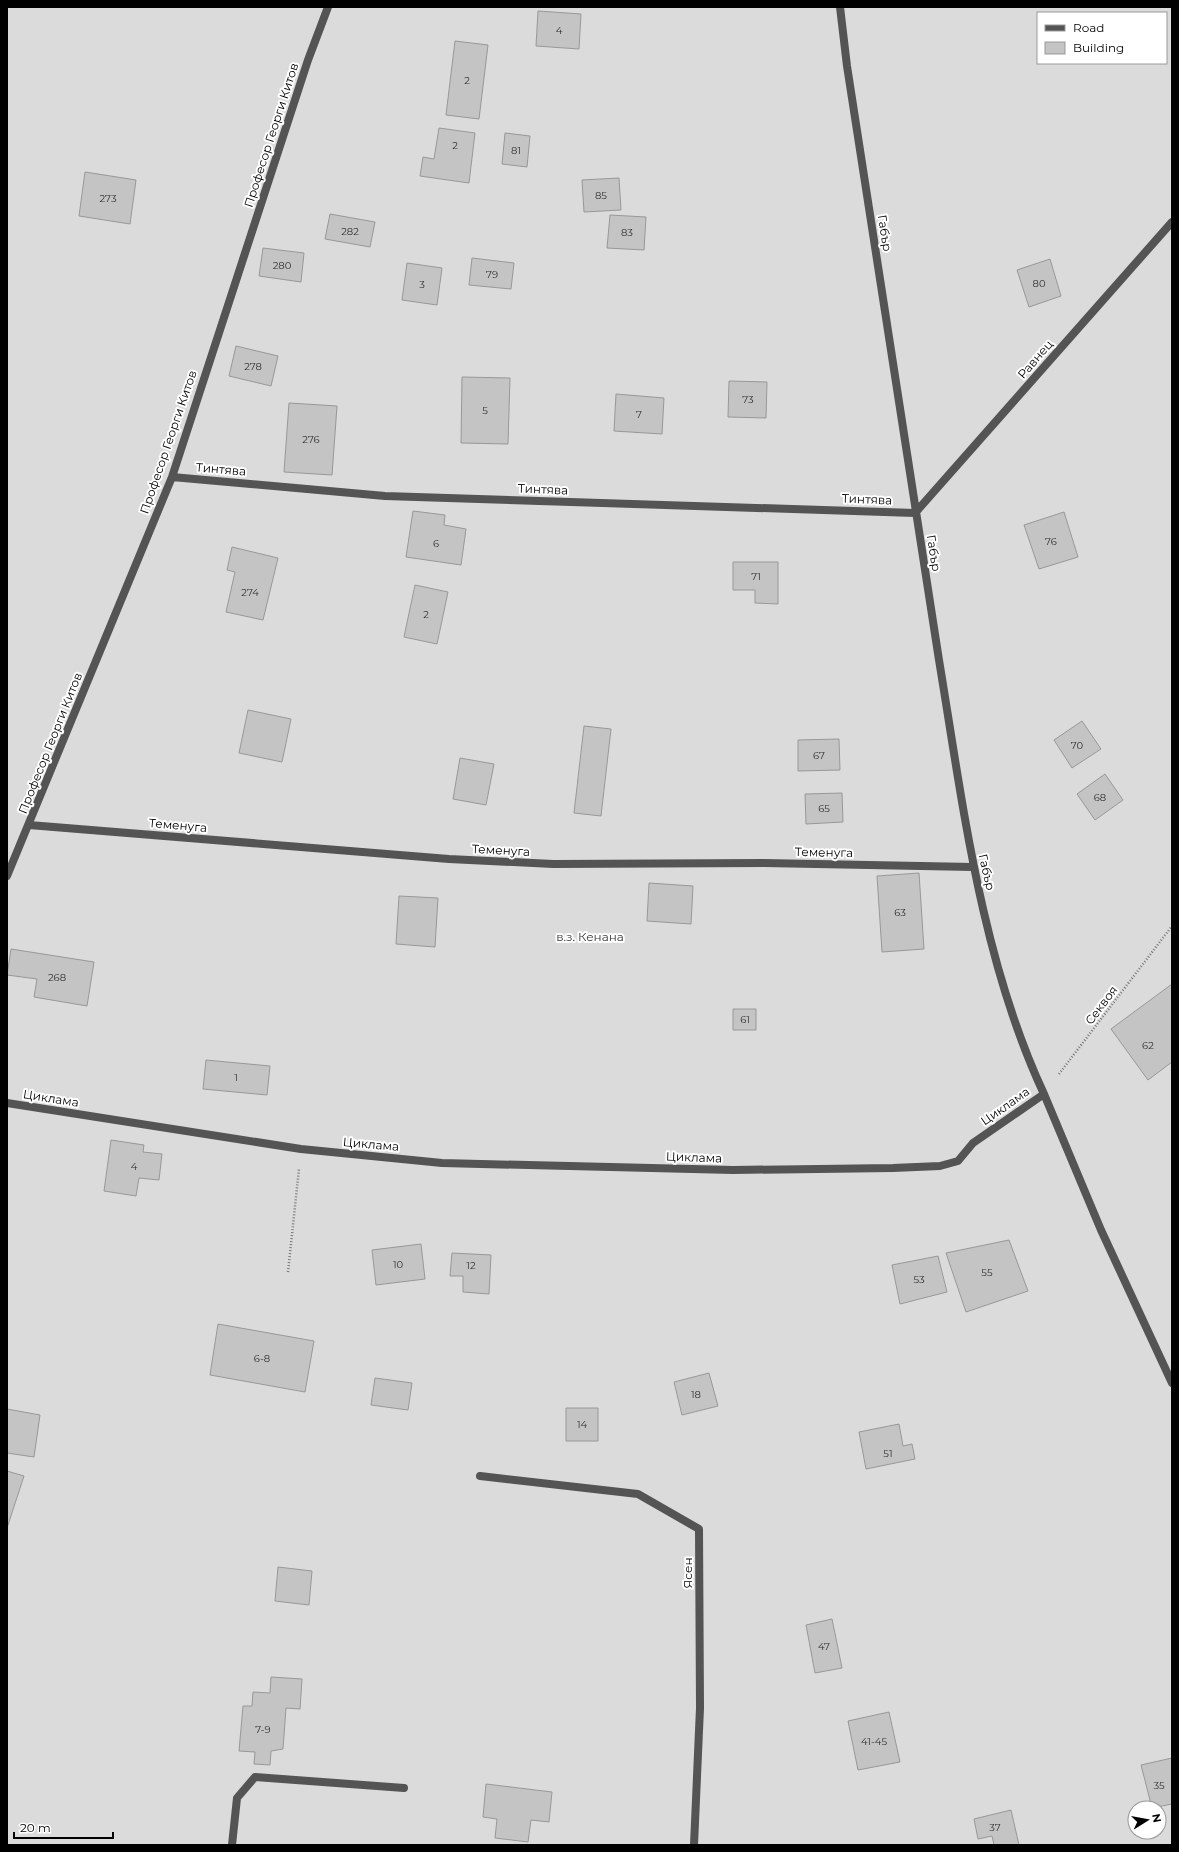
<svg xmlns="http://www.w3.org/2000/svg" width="1179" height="1852" viewBox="0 0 1179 1852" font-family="Montserrat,sans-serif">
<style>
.garden{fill:#dbdbdb;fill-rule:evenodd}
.building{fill:#c4c4c4;stroke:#989898}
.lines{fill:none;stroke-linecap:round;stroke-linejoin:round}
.path{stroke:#767676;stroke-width:2.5;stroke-dasharray:1 2;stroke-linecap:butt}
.street{stroke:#545454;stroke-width:8}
.labels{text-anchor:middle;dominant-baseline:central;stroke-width:4;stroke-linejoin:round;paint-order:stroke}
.number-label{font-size:10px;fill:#313131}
.street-label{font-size:12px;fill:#000;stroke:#fff}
.park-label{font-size:12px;fill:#323232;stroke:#fff}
</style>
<rect width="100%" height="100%" fill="#fff"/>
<path class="garden" d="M7 7H1172V1845H7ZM1038 13H1166V63H1038ZM1135 1808H1159V1832H1135Z"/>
<path class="building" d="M538 11 581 14 579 49 536 46Z
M455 41 488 45 479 119 446 115Z
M439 128 475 133 469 183 420 176 423 157 434 159Z
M505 133 530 136 527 167 502 164Z
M85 172 136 180 130 224 79 216Z
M619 178 621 210 584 212 582 180Z
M330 214 375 222 370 247 325 239Z
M610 215 646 217 644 250 607 248Z
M263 248 304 253 301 282 259 276Z
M472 258 514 263 511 289 469 285Z
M1050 259 1061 296 1029 307 1017 270Z
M407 263 442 268 437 305 402 300Z
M236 346 278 356 271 386 229 376Z
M462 377 510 378 508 444 461 443Z
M729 381 767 382 766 418 728 417Z
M616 394 664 398 662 434 614 431Z
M289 403 337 406 332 475 284 472Z
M413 511 445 515 444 525 466 529 461 565 406 557Z
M1064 512 1078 557 1039 569 1024 525Z
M232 547 278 558 263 620 226 612 235 572 227 570Z
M733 562H778V604L755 603V590H733Z
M415 585 448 592 437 644 404 637Z
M248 710 291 719 282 762 239 753Z
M1082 721 1101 749 1072 768 1054 740Z
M584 726 611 729 601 816 574 813Z
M839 739 840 770 798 771V740Z
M460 758 494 764 486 805 453 799Z
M1105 774 1123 800 1095 820 1077 794Z
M842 793 843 822 806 824 805 794Z
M919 873 924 949 882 952 877 876Z
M649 883 693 886 691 924 647 921Z
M399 896 438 898 435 947 396 944Z
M11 949 94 962 87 1006 34 997 37 979 7 975Z
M1172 984V1062L1148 1080 1111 1029Z
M733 1009H756V1030H733Z
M206 1060 270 1066 267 1095 203 1089Z
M111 1140 144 1145 143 1152 162 1154 159 1180 139 1178 136 1196 104 1191Z
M1009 1240 1028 1291 966 1312 946 1253Z
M421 1244 425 1279 376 1285 372 1250Z
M452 1253 491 1255 489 1294 463 1292V1276H450Z
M938 1256 947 1292 900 1304 892 1265Z
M218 1324 314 1341 305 1392 210 1375Z
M709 1373 718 1406 682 1415 674 1382Z
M375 1378 412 1383 408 1410 371 1405Z
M566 1408H598V1441H566Z
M7 1409 40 1415 34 1457 7 1453Z
M899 1424 903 1446 912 1444 915 1459 866 1469 859 1432Z
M7 1471 24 1476 7 1528Z
M278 1567 312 1571 309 1605 275 1601Z
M832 1619 842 1668 815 1673 806 1625Z
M271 1677 302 1679 300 1709 286 1708 283 1749 271 1751 270 1765 254 1764 255 1752 239 1751 243 1706H252L253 1692 270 1693Z
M889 1712 900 1762 858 1770 848 1721Z
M1172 1758V1804L1152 1808 1141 1765Z
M486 1784 552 1792 549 1822 531 1820 528 1842 495 1838 497 1819 483 1817Z
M1011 1810 1019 1845H994L992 1836 978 1839 974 1819Z"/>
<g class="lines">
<path class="path" d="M1059 1074 1172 926
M288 1272 299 1169"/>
<path class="street" d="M840 7 847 66C877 264 907 462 939 660 963 805 981 959 1044 1094
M172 477 385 496 915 513 1172 222
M29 825 449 859 553 864 764 863 973 867
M7 876 172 477 308 60 328 7
M7 1103 301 1149 442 1163 733 1170 893 1168 940 1166 958 1161 973 1143 1044 1094 1101 1230 1172 1383
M480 1476 638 1494 699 1529 700 1708 694 1845
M232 1845 237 1798 255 1777 404 1788"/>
</g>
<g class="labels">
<g class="number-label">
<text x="559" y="30">4</text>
<text x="467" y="80">2</text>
<text x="455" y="145">2</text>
<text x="516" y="150">81</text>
<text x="601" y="195">85</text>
<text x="108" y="198">273</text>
<text x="350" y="231">282</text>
<text x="627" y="232">83</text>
<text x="282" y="265">280</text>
<text x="492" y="274">79</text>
<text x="1039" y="283">80</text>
<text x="422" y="284">3</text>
<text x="253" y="366">278</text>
<text x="748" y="399">73</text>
<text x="485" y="410">5</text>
<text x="639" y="414">7</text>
<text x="311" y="439">276</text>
<text x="1051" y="541">76</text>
<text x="436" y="543">6</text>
<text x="756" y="576">71</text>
<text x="250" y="592">274</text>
<text x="426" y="614">2</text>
<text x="1077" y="745">70</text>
<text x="819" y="755">67</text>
<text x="1100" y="797">68</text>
<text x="824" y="808">65</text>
<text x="900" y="912">63</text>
<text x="57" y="977">268</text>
<text x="745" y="1019">61</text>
<text x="1148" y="1045">62</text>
<text x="236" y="1077">1</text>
<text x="134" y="1166">4</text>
<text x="398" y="1264">10</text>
<text x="471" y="1265">12</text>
<text x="987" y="1272">55</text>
<text x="919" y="1279">53</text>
<text x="262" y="1358">6-8</text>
<text x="696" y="1394">18</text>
<text x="582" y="1424">14</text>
<text x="888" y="1453">51</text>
<text x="824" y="1646">47</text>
<text x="263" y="1729">7-9</text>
<text x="874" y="1741">41-45</text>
<text x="1159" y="1785">35</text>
<text x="995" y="1827">37</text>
</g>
<g class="street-label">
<text transform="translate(271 135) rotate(-72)">Професор Георги Китов</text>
<text transform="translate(885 233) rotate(81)">Габър</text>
<text transform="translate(1035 359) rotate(-49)">Равнец</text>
<text transform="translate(168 442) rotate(-71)">Професор Георги Китов</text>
<text transform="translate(221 469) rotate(5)">Тинтява</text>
<text transform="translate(543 489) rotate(2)">Тинтява</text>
<text transform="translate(867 499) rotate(2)">Тинтява</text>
<text transform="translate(934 553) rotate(81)">Габър</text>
<text transform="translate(50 743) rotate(-68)">Професор Георги Китов</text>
<text transform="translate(178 825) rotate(5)">Теменуга</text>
<text transform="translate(501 850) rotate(3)">Теменуга</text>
<text transform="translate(824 852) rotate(1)">Теменуга</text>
<text transform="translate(987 872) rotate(77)">Габър</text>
<text transform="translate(1101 1005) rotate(-53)">Секвоя</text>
<text transform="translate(51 1098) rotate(9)">Циклама</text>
<text transform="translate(1005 1106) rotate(-35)">Циклама</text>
<text transform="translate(371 1144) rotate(5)">Циклама</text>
<text transform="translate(694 1157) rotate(2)">Циклама</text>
<text transform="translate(687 1573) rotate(-90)">Ясен</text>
</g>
<g class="park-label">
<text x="590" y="936">в.з. Кенана</text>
</g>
</g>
<rect width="1179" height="1852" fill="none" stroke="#000000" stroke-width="16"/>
<rect x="1037" y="12" width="130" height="52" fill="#ffffff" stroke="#999999"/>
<rect x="1045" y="25" width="20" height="6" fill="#545454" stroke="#999999"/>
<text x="1073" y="32" font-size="12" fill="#000000">Road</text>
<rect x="1045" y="42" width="20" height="12" fill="#c4c4c4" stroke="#999999"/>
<text x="1073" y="52" font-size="12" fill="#000000">Building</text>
<g transform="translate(1147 1820) rotate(79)"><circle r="19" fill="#ffffff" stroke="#999999"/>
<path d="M0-3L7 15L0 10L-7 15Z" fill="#000000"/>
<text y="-6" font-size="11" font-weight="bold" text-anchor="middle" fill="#000000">N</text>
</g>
<path d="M14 1832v6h99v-6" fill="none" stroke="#000000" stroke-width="2"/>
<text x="20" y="1832" font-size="12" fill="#000000" stroke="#ffffff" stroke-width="3" paint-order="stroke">20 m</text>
</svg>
